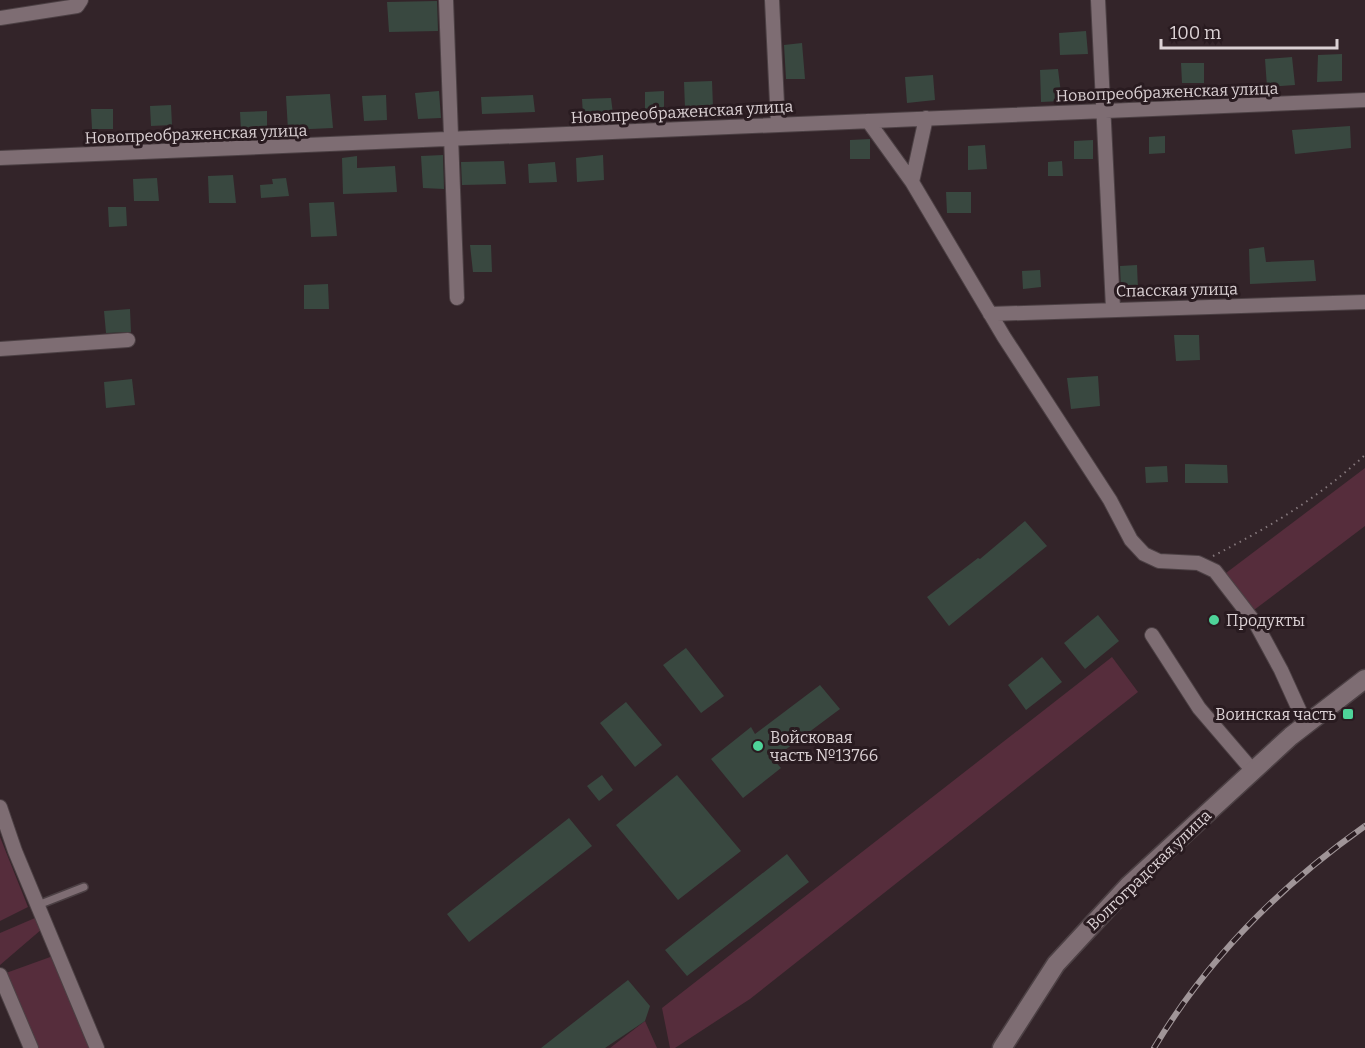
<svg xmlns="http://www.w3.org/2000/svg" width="1365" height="1048" viewBox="0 0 1365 1048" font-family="Bitter,serif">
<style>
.green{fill:#562d3c}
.building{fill:#394840}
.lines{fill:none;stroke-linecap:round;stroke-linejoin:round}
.service-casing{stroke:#4c4044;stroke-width:10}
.minor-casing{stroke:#4c4044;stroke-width:16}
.secondary-casing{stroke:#4c4044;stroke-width:21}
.path{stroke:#85787c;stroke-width:2;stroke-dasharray:1.5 4.5;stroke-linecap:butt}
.service{stroke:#7e6d73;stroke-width:7}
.minor{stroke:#7e6d73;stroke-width:14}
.secondary{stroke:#7e6d73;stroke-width:18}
.rail-casing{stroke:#a09598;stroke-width:6}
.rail{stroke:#291b20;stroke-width:4;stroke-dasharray:11;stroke-linecap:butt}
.poi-dot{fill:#4ed399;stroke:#291b20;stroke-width:2}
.labels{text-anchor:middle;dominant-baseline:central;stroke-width:6;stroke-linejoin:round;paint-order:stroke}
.street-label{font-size:16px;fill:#dbd1d4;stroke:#291b20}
.poi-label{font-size:16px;fill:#dbd1d4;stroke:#291b20;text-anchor:start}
</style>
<rect width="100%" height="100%" fill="#332429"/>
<path class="green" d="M1365 468V526L1254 610 1226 573Z
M1112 657 1138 692 750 999 675 1048H670L662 1008Z
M0 837 28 907 0 921Z
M35 918 42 929 0 965V933Z
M53 956 91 1048H38L6 973Z
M645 1021 657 1048H610Z"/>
<path class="building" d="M437 1 438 31 389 32 387 2Z
M1086 31 1088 54 1060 55 1059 33Z
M802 43 805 79H786L784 45Z
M1342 54V81L1317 82 1318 55Z
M1292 57 1295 85 1267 87 1265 59Z
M1181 63H1204V83H1182Z
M1058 69 1062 101 1041 102 1040 70Z
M933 75 935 100 907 103 905 77Z
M712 81 713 107 685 108 684 82Z
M439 91 441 118 418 119 415 93Z
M664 91V116H645V92Z
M330 94 333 128 288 130 286 96Z
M386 95 387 120 364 121 362 96Z
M533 95 535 112 482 114 481 97Z
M611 98 613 114 583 115 582 99Z
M171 105 172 125 151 126 150 106Z
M91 109H113V129H92Z
M267 111V130L241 131 240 112Z
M1350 126 1351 148 1295 154 1292 130Z
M1165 136V153L1149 154V137Z
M870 139V159H850V140Z
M1093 140V159H1074V141Z
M985 145 987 169 968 170V146Z
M443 155 444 189 423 188 421 156Z
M603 155 604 180 577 182 576 158Z
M357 156V168L395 166 397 192 343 194 342 158Z
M504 161 506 184 462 185 461 162Z
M1062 161 1063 176H1048V162Z
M555 162 557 182 529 183 528 164Z
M233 175 236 203H209L208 176Z
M157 178 159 201H134L133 179Z
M286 178 289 196 261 198 260 185 273 184 272 179Z
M946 192H971V213H947Z
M334 202 337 236 311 237 309 203Z
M108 207H126L127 226 109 227Z
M470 245H491L492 272H473Z
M1264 247 1266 262 1314 260 1316 281 1250 284 1249 249Z
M1137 265 1138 290H1121L1120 266Z
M1040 270 1041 287 1023 289 1022 271Z
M328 284 329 309H304V285Z
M130 309 131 332 106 333 104 311Z
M1174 335H1199L1200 360 1176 361Z
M1098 376 1100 406 1071 409 1067 378Z
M132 379 135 405 106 408 104 382Z
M1185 464 1227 465 1228 483H1185Z
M1167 466 1168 482 1146 483 1145 467Z
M1025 521 1047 546 949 626 927 597 978 558 980 559Z
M1098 615 1119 641 1085 669 1064 643Z
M686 648 724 696 701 713 663 665Z
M1042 657 1062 682 1026 710 1008 685Z
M820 685 840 709 773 759 781 768 743 798 711 759 751 727 755 734Z
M626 702 662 745 635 767 600 723Z
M602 775 613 790 599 801 587 786Z
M677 775 741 851 678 900 616 825Z
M569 818 592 846 469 942 447 914Z
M787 854 809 882 687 976 665 950Z
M628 980 650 1006 645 1021 605 1048H541Z"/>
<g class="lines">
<defs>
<path id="service" d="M38 905 84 887"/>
<path id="minor" d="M446 0 457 298
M772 0 778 124
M1098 0 1113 308
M0 18 77 6 81 0
M868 121 912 182 1004 337 1110 500 1131 540 1144 554 1159 561 1198 563 1215 571 1256 624 1281 670 1306 725
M0 158 1365 100
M912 182 926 118
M990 314 1365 302
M0 349 128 340
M1152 635 1199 708 1253 771
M0 807 15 851 97 1048
M0 975 31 1048"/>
<path id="secondary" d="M1002 1048 1056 964 1129 885 1291 736 1365 679"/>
</defs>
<use href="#service" class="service-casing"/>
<use href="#minor" class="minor-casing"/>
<use href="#secondary" class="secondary-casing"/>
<path class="path" d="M1213 556C1270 527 1318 498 1365 455"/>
<use href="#service" class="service"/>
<use href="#minor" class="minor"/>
<use href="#secondary" class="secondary"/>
<defs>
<path id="rail" d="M1154 1048C1208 958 1280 886 1365 826"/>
</defs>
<use href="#rail" class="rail-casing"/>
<use href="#rail" class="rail"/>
</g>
<g class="poi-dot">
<circle cx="1214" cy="620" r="6"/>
<rect x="1342" y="708" width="12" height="12" rx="3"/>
<circle cx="758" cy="746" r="6"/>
</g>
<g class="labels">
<g class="street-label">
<text transform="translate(1167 92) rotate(-2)">Новопреображенская улица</text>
<text transform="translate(682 112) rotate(-3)">Новопреображенская улица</text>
<text transform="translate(196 134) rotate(-2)">Новопреображенская улица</text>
<text transform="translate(1177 290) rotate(-1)">Спасская улица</text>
<text transform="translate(1149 870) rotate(-44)">Волгоградская улица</text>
</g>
<g class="poi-label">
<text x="1226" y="620">Продукты</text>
<text x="1336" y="714" text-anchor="end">Воинская часть</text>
<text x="770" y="737">Войсковая<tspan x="770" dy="18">часть №13766</tspan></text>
</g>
</g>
<path d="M1161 39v9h176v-9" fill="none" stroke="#dbd1d4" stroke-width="3"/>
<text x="1170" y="39" font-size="18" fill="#dbd1d4" stroke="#291b20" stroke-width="4.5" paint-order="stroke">100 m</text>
</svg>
